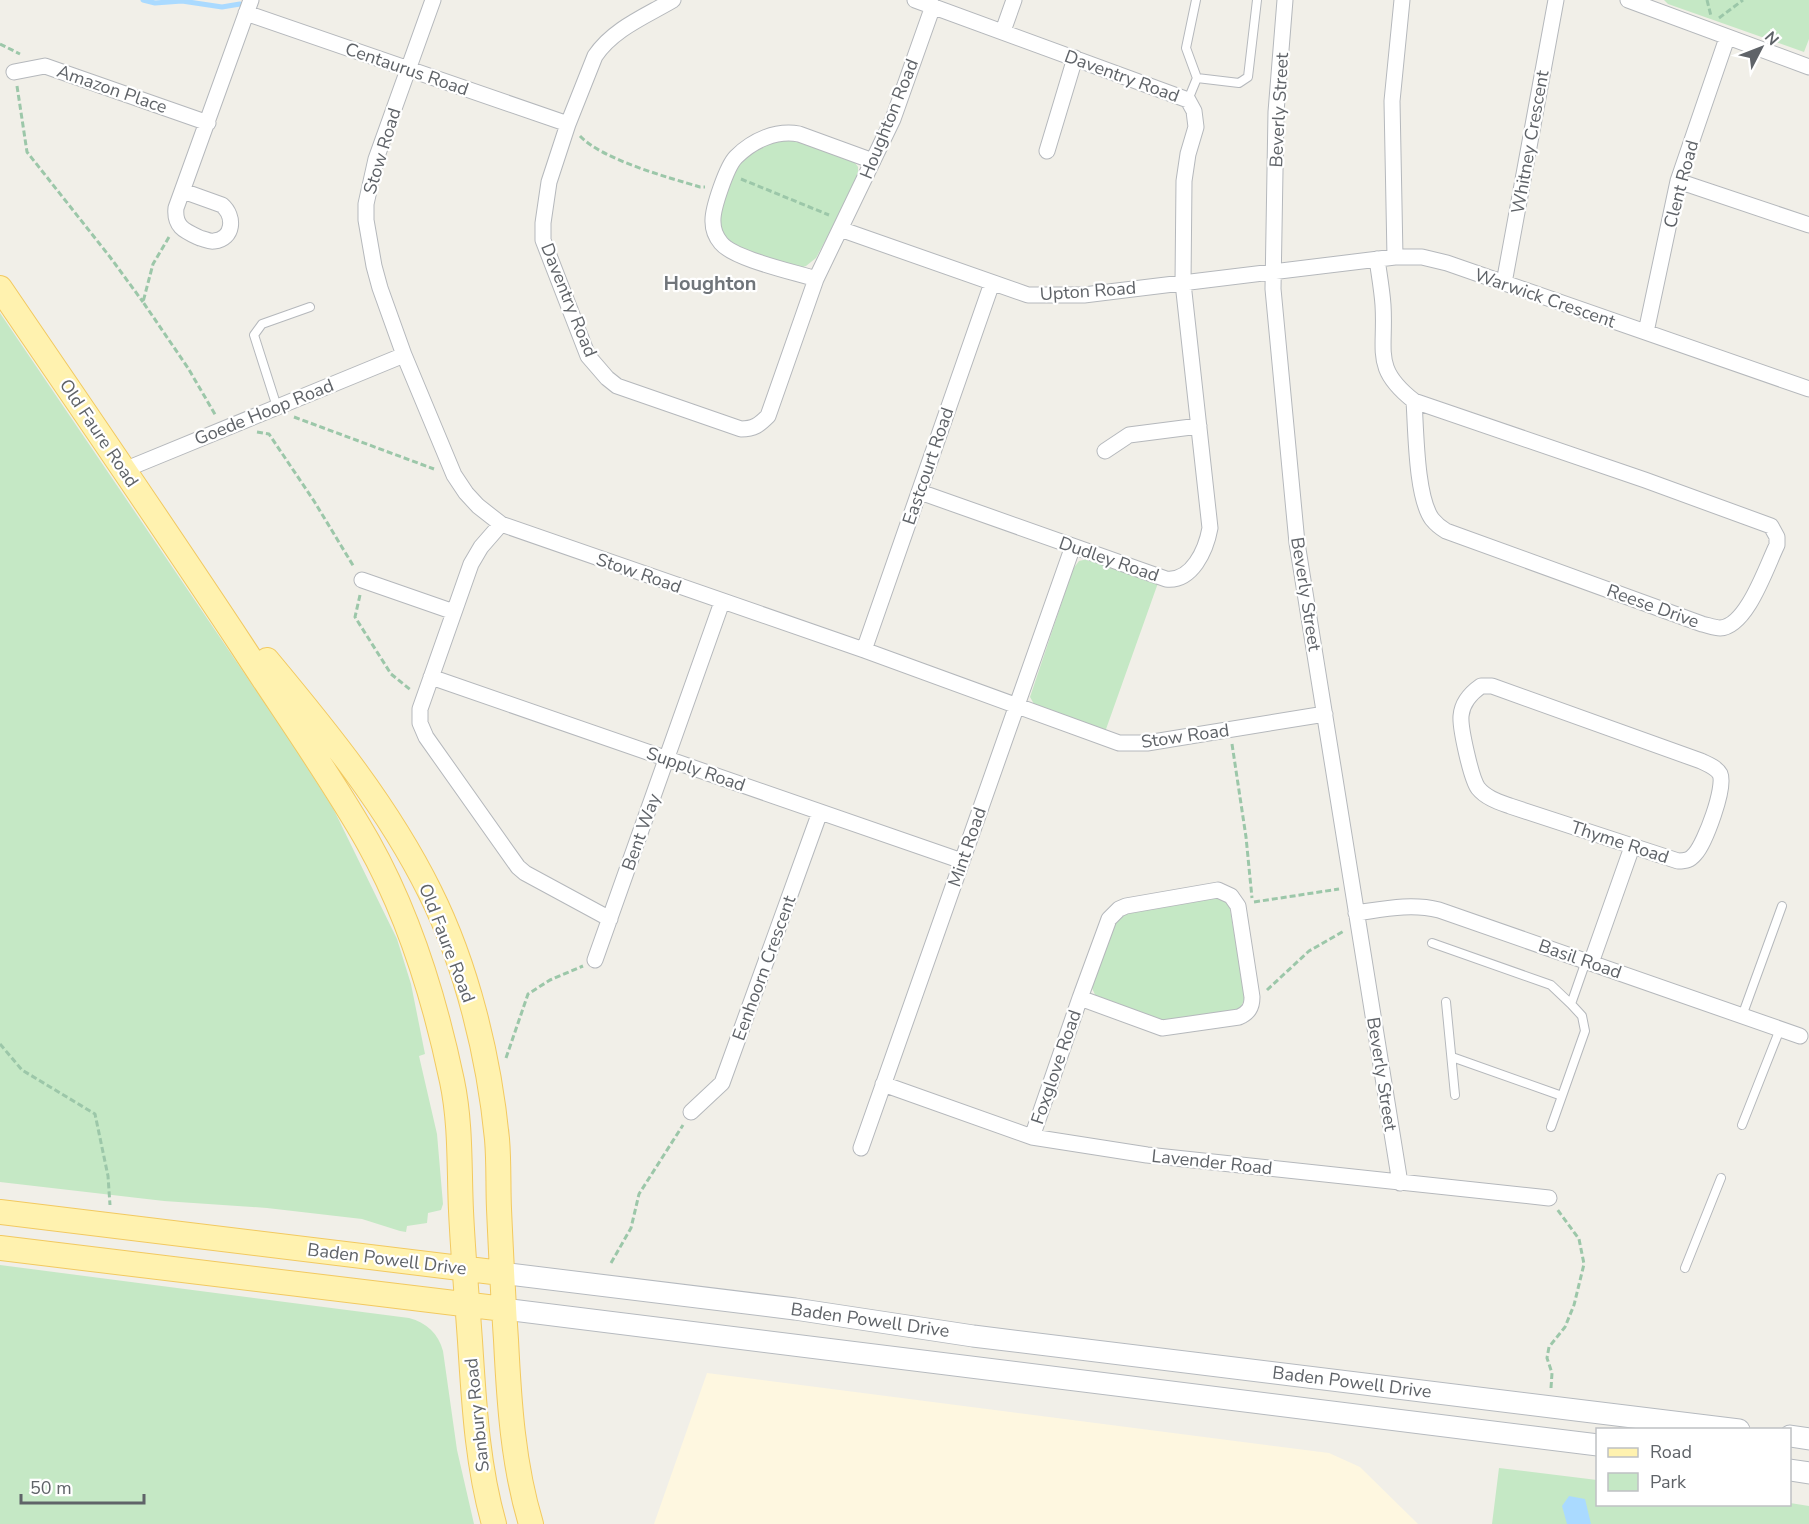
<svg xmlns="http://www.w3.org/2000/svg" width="1809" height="1524" viewBox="0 0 1809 1524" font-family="'Nunito Sans',sans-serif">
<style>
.commercial{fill:#fef7e0}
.green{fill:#c5e8c5}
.water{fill:#aadaff}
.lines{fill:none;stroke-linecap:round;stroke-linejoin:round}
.stream{stroke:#aadaff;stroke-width:5}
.service-casing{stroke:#b5b8bc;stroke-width:10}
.minor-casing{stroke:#b5b8bc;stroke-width:17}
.secondary-casing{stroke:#b6babf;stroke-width:23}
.primary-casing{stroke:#f2c960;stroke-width:26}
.path{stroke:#9cc7a9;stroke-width:3;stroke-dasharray:6 3;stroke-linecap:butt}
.service{stroke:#fff;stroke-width:8}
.minor{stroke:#fff;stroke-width:15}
.secondary{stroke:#fff;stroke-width:21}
.primary{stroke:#fff2af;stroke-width:24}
.labels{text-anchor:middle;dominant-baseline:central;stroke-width:4.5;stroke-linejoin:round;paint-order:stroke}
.street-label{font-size:18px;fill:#5f6368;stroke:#fff}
.neighbourhood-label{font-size:20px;font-weight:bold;fill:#70757a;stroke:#fff}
</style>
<rect width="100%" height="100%" fill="#f1efe8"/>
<path class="commercial" d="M707 1373 1329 1453 1360 1467 1418 1524H654Z"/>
<path class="green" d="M1664 0H1809V39L1804 52 1668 4Z
M792 138 853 160 858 167V179L816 258 806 266 800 268C774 260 712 251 720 213 724 196 732 180 737 164 751 148 772 140 792 138Z
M0 313 291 742 333 808 397 939 411 984 425 1054 419 1056 437 1134 443 1204 441 1210 428 1213 427 1223 407 1226 406 1232 400 1231 362 1219 267 1208 164 1201 0 1182Z
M1088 559 1158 583 1105 732 1034 704 1030 697 1073 569 1079 561Z
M1217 898C1224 898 1229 902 1230 909L1245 998 1240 1009 1171 1021 1159 1020 1096 997 1092 988 1093 984 1113 926 1120 916 1131 912Z
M0 1265 409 1318C427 1323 438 1333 443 1351L457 1450 474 1524H0Z
M1499 1468 1597 1480 1598 1504 1790 1503 1809 1506V1524H1492Z"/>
<path class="water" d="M1569 1496 1585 1499 1591 1524H1567L1562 1506Z"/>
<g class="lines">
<path class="stream" d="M143 0 155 3 182 1 222 7 240 4"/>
<defs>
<path id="service" d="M1197 78 1239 83 1248 77 1257 0
M1188 100 1197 78 1186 48 1196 0
M277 407 254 335 262 324 310 307
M1432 943 1551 985 1571 1004
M1446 1002 1455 1095
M1742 1016 1782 906
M1452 1057 1562 1096
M1742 1125 1780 1029
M1551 1127 1585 1031 1582 1016 1571 1004 1586 961
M1685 1268 1721 1178"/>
<path id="minor" d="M433 0 376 159 366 204V220L374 266 380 288 404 355 454 475 466 493 478 506 501 524 864 650 1119 743H1147L1325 714
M673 0C646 16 613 29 595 56L568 124 549 182 543 223V240L588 356 607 378 617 386 741 429C754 429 759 425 768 416L816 279 893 119 933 6
M915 0 1188 100 1194 111 1196 127 1188 154 1184 181 1183 283 1210 528C1206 550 1192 582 1166 579L920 492
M1285 0 1276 112 1273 289 1297 543 1400 1183
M1628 0 1809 67
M246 13 568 124
M1003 31 1014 0
M14 72 45 66 208 123
M1047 151 1075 58
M1678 181 1809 225
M183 191 222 205C235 216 234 239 214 241 209 242 205 239 200 238 185 231 174 227 176 208L251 0
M840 229 1028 295H1084L1395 257H1422L1447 263 1809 389
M1395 257 1392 101 1402 0
M1377 259C1379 274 1382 290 1383 305 1386 352 1372 368 1414 401L1645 480 1771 526 1777 537V545C1767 565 1747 627 1720 628 1715 628 1707 625 1702 624L1446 531C1441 528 1436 524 1432 519 1416 497 1416 430 1414 401
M816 279C794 272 734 259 721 243 716 237 713 229 713 222 712 209 727 166 736 157 753 140 776 130 799 134L873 161
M1504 283 1556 0
M1646 332 1678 181 1727 38
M1105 451 1129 435 1199 426
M124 470 404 355
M501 524 481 547 471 564 420 709V723L426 737 518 867 525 873 610 919
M362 580 454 612
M864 650 992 283
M431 677 962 861
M1481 686H1492L1701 761C1707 764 1716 767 1720 774 1726 787 1705 843 1695 854 1690 860 1686 861 1678 861L1510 806C1499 802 1486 798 1478 788 1471 778 1460 728 1461 716 1462 703 1471 693 1481 686Z
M1218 890 1231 896 1238 906 1252 997C1252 1008 1248 1013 1239 1017L1162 1028 1080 998 1109 919 1119 909 1126 906Z
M1356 913C1384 909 1411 903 1439 910L1800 1036
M595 960 722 602
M1591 963 1632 847
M883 1084 1032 1137 1147 1155 1549 1198
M691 1112 722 1083 820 812
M1032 1137 1080 998
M861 1148 1073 546"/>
<path id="secondary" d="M501 1273 795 1309 973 1336 1739 1430
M504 1309 1598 1445
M1790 1436 1809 1439
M1790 1470 1809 1473"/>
<path id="primary" d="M0 288C81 407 163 526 242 646 284 711 330 775 368 842 409 915 435 1000 452 1081 461 1124 459 1167 461 1211 463 1254 467 1298 470 1341 474 1402 477 1464 494 1524
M267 660C327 732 388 807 430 892 467 966 489 1057 497 1139 499 1162 498 1186 499 1209 501 1253 503 1296 506 1340 509 1401 513 1465 531 1524
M0 1212 501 1273
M0 1248 504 1309"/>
</defs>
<use href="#service" class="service-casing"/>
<use href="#minor" class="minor-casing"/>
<use href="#secondary" class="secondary-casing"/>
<use href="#primary" class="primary-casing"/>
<path class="path" d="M1707 0 1711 16
M1719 18 1743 0
M0 44 20 54
M17 86 27 152 110 257 143 302
M580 136C603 160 667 177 700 187H705
M741 179 829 215
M169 237 153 264 143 302 188 368 216 416
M294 417 434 469
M257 432 269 434 314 501 354 567
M360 595 355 617 391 674 412 691
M1232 744 1246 837 1252 898
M1254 902 1339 889
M1267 990 1309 951 1344 931
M0 1044 22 1070 95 1114 108 1176 110 1205
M506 1058 528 994 550 980 583 966
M611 1263 631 1228 639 1194 683 1125
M1551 1388 1552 1373 1547 1358 1549 1347 1565 1327 1574 1305 1584 1264 1579 1239 1557 1209"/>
<use href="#service" class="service"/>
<use href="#minor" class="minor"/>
<use href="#secondary" class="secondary"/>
<use href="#primary" class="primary"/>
</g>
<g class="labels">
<g class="street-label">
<text transform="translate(407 69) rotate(19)">Centaurus Road</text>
<text transform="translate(1122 76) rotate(20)">Daventry Road</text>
<text transform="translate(112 89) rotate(19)">Amazon Place</text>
<text transform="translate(1279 110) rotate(-87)">Beverly Street</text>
<text transform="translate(889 119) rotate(-68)">Houghton Road</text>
<text transform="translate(1530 142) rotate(-80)">Whitney Crescent</text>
<text transform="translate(382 151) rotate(-73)">Stow Road</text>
<text transform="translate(1681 184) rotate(-75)">Clent Road</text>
<text transform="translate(1088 291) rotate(-4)">Upton Road</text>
<text transform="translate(1545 298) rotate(19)">Warwick Crescent</text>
<text transform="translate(569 300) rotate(68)">Daventry Road</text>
<text transform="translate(264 412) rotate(-22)">Goede Hoop Road</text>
<text transform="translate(99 433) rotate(56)">Old Faure Road</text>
<text transform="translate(928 466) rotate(-71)">Eastcourt Road</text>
<text transform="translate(1109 559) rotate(19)">Dudley Road</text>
<text transform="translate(639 573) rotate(19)">Stow Road</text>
<text transform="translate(1306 594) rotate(81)">Beverly Street</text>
<text transform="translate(1653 606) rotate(20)">Reese Drive</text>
<text transform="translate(1185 736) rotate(-8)">Stow Road</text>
<text transform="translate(696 769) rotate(19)">Supply Road</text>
<text transform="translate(641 832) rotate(-70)">Bent Way</text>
<text transform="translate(1620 842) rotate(18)">Thyme Road</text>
<text transform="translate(967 847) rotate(-71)">Mint Road</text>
<text transform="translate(447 943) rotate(69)">Old Faure Road</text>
<text transform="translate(1580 959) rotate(19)">Basil Road</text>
<text transform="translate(764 968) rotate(-70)">Eenhoorn Crescent</text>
<text transform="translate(1056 1067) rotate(-71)">Foxglove Road</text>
<text transform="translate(1382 1074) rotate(81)">Beverly Street</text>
<text transform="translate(1212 1162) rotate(6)">Lavender Road</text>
<text transform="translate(387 1259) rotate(7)">Baden Powell Drive</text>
<text transform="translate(870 1320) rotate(8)">Baden Powell Drive</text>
<text transform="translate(1352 1382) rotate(7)">Baden Powell Drive</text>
<text transform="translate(477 1415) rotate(-96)">Sanbury Road</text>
</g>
<g class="neighbourhood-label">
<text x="710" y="283">Houghton</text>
</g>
</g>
<rect x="1596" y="1428" width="195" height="78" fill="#ffffff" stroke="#bfc1c3" stroke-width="1.5"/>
<rect x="1608" y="1448" width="30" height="9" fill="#fff2af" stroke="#bfc1c3" stroke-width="1.5"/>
<text x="1650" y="1458" font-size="18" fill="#5f6368">Road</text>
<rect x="1608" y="1473" width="30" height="18" fill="#c5e8c5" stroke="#bfc1c3" stroke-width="1.5"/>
<text x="1650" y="1488" font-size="18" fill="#5f6368">Park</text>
<g transform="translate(1761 48) rotate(48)" stroke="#ffffff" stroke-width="4.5" paint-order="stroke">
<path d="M0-4.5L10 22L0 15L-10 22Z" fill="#5f6368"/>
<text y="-9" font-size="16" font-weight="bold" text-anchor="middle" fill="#5f6368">N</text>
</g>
<path d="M21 1494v9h123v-9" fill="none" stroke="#5f6368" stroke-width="3"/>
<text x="30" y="1494" font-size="18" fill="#5f6368" stroke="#ffffff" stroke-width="4.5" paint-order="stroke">50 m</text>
</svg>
